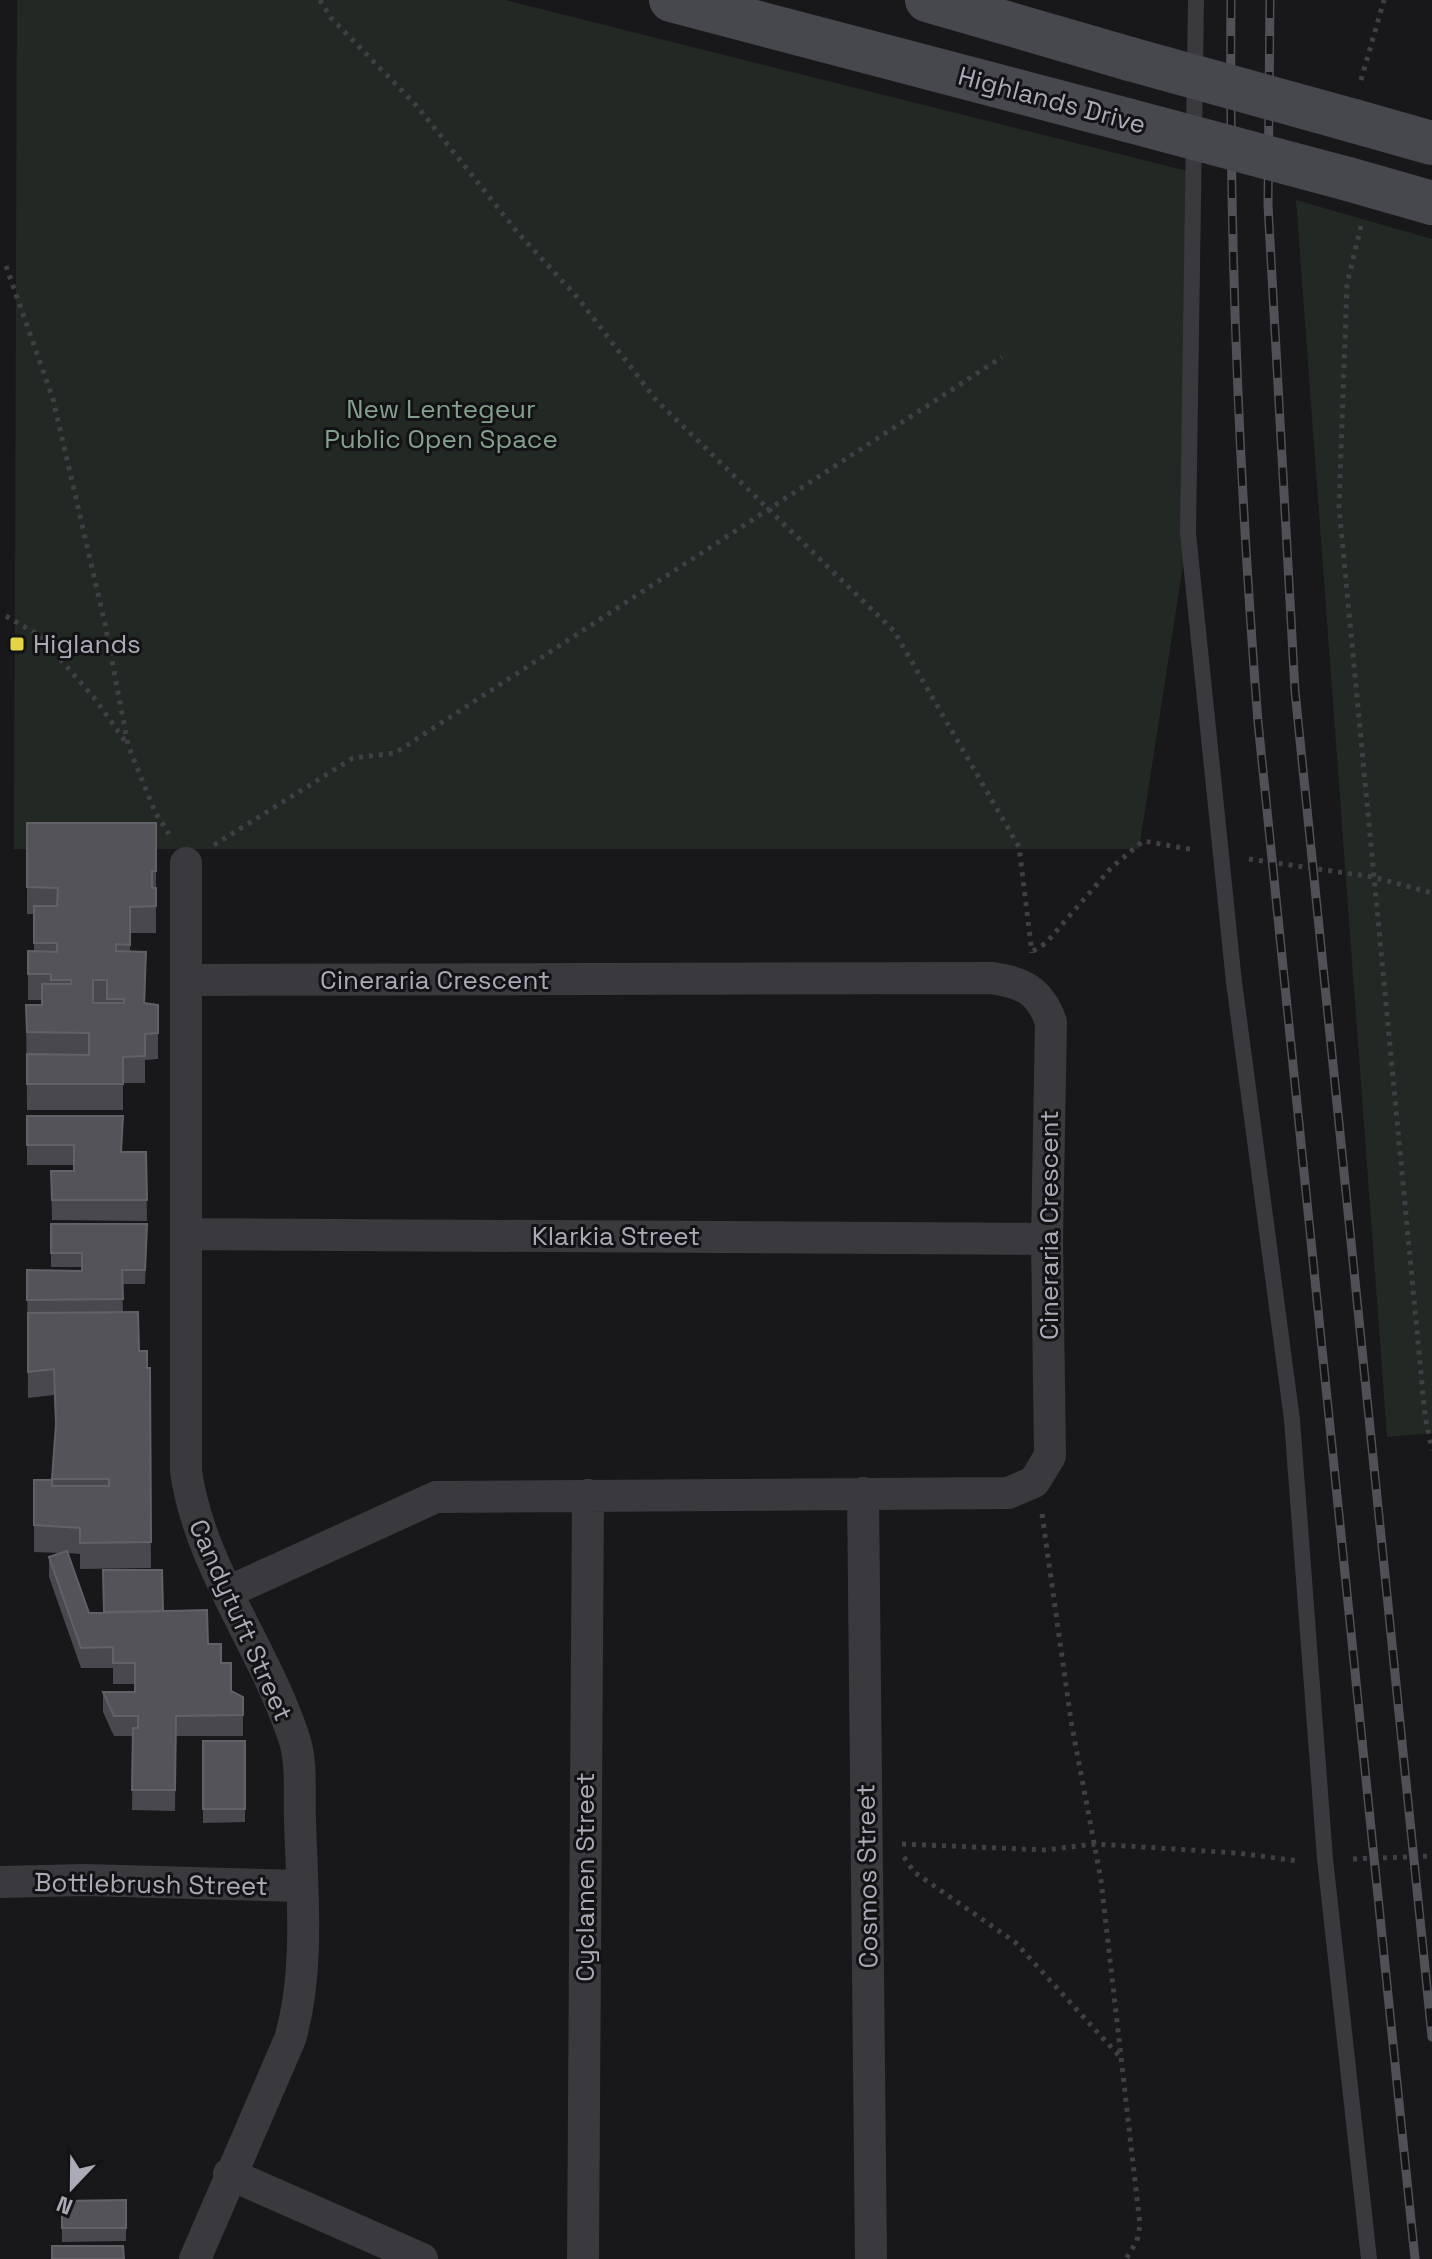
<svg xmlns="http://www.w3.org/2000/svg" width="1432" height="2259" viewBox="0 0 1432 2259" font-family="'Space Grotesk',sans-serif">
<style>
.green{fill:#222924}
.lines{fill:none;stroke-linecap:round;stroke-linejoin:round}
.path{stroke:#3f3f45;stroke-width:5;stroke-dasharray:4 6;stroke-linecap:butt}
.lane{stroke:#39393e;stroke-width:16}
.street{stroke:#39393e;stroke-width:32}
.secondary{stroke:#47474e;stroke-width:44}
.rail-casing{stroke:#505057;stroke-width:9}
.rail{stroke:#131214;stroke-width:6;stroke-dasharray:18;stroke-linecap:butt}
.secondary-bridge{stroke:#47474e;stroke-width:44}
.wall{fill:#49484e}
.shaded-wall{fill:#313034}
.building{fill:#545359;stroke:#626168;stroke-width:2;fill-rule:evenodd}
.poi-dot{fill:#e3d546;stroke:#131214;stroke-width:3}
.labels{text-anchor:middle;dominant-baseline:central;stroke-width:6;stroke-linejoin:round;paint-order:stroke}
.street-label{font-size:26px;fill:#ababb8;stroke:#131214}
.park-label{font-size:26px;fill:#83a18d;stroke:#131214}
.poi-label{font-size:26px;fill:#ababb8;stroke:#131214;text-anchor:start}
</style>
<rect width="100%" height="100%" fill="#181719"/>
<path class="green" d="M17 0H505L1191 172 1188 533 1139 849H14Z
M1296 200 1432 239V1433L1387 1437Z"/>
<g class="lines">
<path class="path" d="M320 0 331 18 417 106 518 233 578 298 656 400 894 631 1019 847 1032 953
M1361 80 1384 0
M1361 226 1347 284 1339 507 1425 1416 1432 1450
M6 266 53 399 105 624 128 745 155 812 169 834
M6 616 40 636 95 699 125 741
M214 845 353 758 395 753 1002 357
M1249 859 1373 877 1432 893
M1033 951 1046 943 1111 868 1143 841 1195 850
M1042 1514 1071 1721 1101 1880 1140 2225 1137 2241 1126 2259
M902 1844 1045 1850 1095 1844 1237 1853 1299 1861
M904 1857 914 1872 1015 1942 1121 2058
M1353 1859 1432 1856"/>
<path class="lane" d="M1196 0 1188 533 1234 982 1292 1420 1325 1859 1369 2259"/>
<path class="street" d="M186 863V1471C199 1566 266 1650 295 1741 302 1766 299 1794 300 1820 302 1891 310 1970 290 2039L195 2259
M187 980 991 978C1023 982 1040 991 1051 1022L1047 1239 1050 1456 1034 1482 1008 1493 436 1497 230 1591
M186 1234 1047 1239
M863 1493 871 2259
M0 1882 85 1880 301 1886
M229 2174 422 2259
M583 2259 588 1495"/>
<path class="secondary" d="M671 0 1127 120
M927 0 1130 59
M1354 121 1432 143
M1348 179 1432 203"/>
<defs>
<path id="rail" d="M1231 0C1229 244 1239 479 1258 722L1415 2259
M1270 0 1268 205 1295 691 1432 2037"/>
</defs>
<use href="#rail" class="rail-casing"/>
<use href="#rail" class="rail"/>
<path class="secondary-bridge" d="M1130 59 1354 121
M1127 120 1348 179"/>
</g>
<path class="wall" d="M27 823H156V933H130V951L146 978 145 1003 158 1005V1059L145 1060V1083H123V1110H27L26 1005H42V1000H28V951H34V914H27Z
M27 1116 122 1152H146L147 1221 52 1220 51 1171H74V1165H27Z
M51 1224 147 1237 145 1284H122L123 1312 139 1351 147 1368H150L151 1568 80 1569V1554L68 1553 89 1613 163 1611 208 1644 221 1663 231 1691 243 1697V1736H176L175 1811 132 1810 133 1736H114L103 1712V1692H135V1684H113V1668H81L49 1577V1557L61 1553 34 1552V1480H52L56 1432 54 1395 28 1398 27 1270 82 1271V1267H51Z
M203 1741H245V1822L203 1823Z
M126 2200V2241L62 2242V2201Z"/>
<path class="shaded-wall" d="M146 952V978L144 1029V1003Z"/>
<path class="building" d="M27 823H156V871H152V888H156V906L130 907V945L116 944V951L146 952 144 1003 158 1005V1033L145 1034V1056L123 1057V1084H27V1054L89 1055V1033L27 1032 26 1005H42V984H71V980H51V974H28V951L57 952V943H34V906H57L58 888 27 887ZM93 980H107V999H124V1003H93Z
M27 1116H123L121 1152H146L147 1200H52L51 1171H74V1145H27Z
M51 1224H147L145 1270H122L123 1299 27 1300V1270L82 1271V1253H51Z
M138 1312 139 1351H147V1368H150L151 1542 80 1543V1528L34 1525V1480H52V1486H109V1479H52L56 1424 54 1369 28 1372V1313Z
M67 1551 89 1613 207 1610 208 1644H221V1663H231V1691L243 1697V1715L176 1716 175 1790H132L133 1728H138V1716H114L103 1692H135V1663H113V1647L81 1648 49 1557Z
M103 1570H162L163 1611 104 1612Z
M203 1741H245V1809H203Z
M126 2200V2228H62V2201Z
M52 2246H123L124 2259H52Z"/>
<rect class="poi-dot" x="9" y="636" width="16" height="16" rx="4"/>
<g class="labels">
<g class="street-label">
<text transform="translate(1052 100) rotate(15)">Highlands Drive</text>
<text x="435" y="980">Cineraria Crescent</text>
<text transform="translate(1049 1225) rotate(-90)">Cineraria Crescent</text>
<text x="616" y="1236">Klarkia Street</text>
<text transform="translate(241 1620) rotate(66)">Candytuft Street</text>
<text transform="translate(867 1876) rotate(-91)">Cosmos Street</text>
<text transform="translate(585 1877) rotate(-90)">Cyclamen Street</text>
<text transform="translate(151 1884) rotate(1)">Bottlebrush Street</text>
</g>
<g class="park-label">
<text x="441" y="409">New Lentegeur<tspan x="441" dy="30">Public Open Space</tspan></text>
</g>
<g class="poi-label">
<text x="33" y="644">Higlands</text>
</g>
</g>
<g transform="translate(72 2187) rotate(202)" stroke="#131214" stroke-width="6" paint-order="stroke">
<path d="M0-6L14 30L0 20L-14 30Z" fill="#ababb8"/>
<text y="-12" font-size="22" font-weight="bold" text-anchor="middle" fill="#ababb8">N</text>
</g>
</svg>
